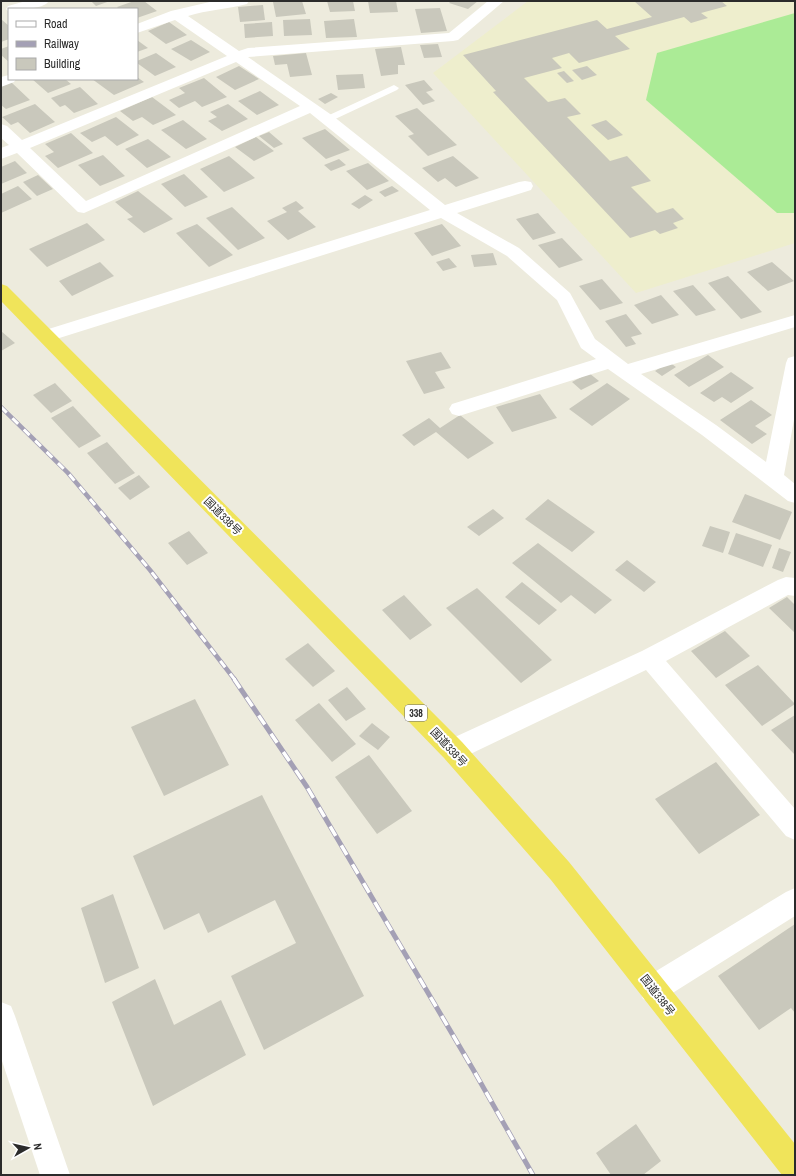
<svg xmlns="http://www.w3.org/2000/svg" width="796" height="1176" viewBox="0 0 796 1176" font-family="'Archivo Narrow','Noto Sans JP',sans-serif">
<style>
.education{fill:#eeeecd}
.pitch{fill:#abeb96}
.building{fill:#c9c8bc}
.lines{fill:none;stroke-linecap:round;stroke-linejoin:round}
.service{fill:#fff;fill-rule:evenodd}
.minor{fill:#fff;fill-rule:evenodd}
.trunk{fill:#f0e45a;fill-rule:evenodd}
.rail-far1-casing{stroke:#a4a0b5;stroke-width:4.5}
.rail-casing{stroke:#a4a0b5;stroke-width:5}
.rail-far1{stroke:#fff;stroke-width:3;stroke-dasharray:8;stroke-linecap:butt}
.rail{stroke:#fff;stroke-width:3.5;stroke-dasharray:11;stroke-linecap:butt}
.labels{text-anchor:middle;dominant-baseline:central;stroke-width:4;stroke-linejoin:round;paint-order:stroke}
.shield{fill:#fff;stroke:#6b6b6b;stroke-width:1}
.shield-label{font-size:10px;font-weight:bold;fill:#2b2b2b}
.street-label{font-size:11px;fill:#2b2b2b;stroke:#fff}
</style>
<rect width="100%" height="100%" fill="#edebdd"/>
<path class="education" d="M528 1H795V243L636 293 433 73Z"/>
<path class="pitch" d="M795 13V213H777L646 100 657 53Z"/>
<path class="building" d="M91 1H110L96 6Z
M134 1H144L157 11 137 18V9H119L117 7Z
M287 1H302L306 14 276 17 273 2Z
M327 1H353L355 11 330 12Z
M368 1H396L398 12 370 13Z
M451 1H478L468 9 449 3Z
M634 1H721L727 6 701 13 708 18 691 23 684 17 615 36 630 49 579 63 569 53 552 58 562 68 524 78 548 102 565 98 581 114 567 117 610 161 627 156 651 181 631 187 657 213 673 208 684 219 673 223 678 228 660 234 655 230 630 238 493 92 496 91 463 55 597 20 607 29 652 17Z
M263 5 265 20 240 22 238 7Z
M440 8 447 31 421 33 415 9Z
M1 19 9 26V39L1 42Z
M310 19 312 35 284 36 283 20Z
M354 19 357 37 326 38 324 21Z
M169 22 187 35 166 44 148 31Z
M272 22 273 36 245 38 244 24Z
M137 40 148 48 137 52Z
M191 40 210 52 191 61 171 49Z
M438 44 442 57 424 58 420 45Z
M9 46V62L1 55V49Z
M401 47 405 65H398V74L381 76 375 49Z
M156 53 176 67 155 76 137 63V61Z
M306 53 312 75 290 77 287 64 275 65 273 56Z
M239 66 259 79 235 90 216 77Z
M587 66 597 75 582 80 572 70Z
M564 71 574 81 567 83 557 73Z
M363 74 365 88 338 90 336 75Z
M137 77 144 82 114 95 92 79H137Z
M204 78 227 97 202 107 195 101 179 108 169 100 185 93 179 88Z
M32 79H65L71 84 48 93Z
M424 80 433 90 426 92 435 101 423 105 405 85Z
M11 82 30 100 6 109 1 105V86Z
M80 87 98 104 74 113 65 105 60 107 51 98Z
M260 91 279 105 257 115 238 101Z
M331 93 338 97 325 104 318 99Z
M152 97 176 115 153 125 142 117 133 121 120 111Z
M35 104 55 122 30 133 18 122 11 125 2 117Z
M228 104 248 119 222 131 208 121 217 117 210 112Z
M417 108 457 145 428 156 408 136 414 134 395 116Z
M116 117 139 135 117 146 105 136 92 142 80 133Z
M183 120 207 139 186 149 161 130Z
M606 120 623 135 608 140 591 125Z
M325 129 350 150 326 159 302 138Z
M269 132 283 144 274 148 259 136Z
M71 133 93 153 58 168 45 156 54 152 45 144Z
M256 137 274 151 254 161 235 147Z
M148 139 171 157 147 168 125 149Z
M103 155 125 176 100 186 78 165Z
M229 156 255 178 224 192 200 169Z
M453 156 479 178 456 187 445 178 438 182 422 168Z
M339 159 346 165 331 171 324 165Z
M15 161 27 173 1 184V167Z
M368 163 389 181 367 190 346 171Z
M184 174 208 197 185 207 161 184Z
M38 175 53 189 37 196 23 182Z
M18 186 32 199 1 213V194Z
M392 186 399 191 385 197 379 192Z
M138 191 173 219 144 233 127 219 133 217 115 202Z
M365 195 373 200 359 209 351 204Z
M296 201 304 208 298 211 316 227 288 240 267 221 287 212 282 208Z
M232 207 265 238 238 250 206 218Z
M538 213 556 233 533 240 516 219Z
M87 223 105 240 47 267 29 249Z
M197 224 233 255 209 267 176 233Z
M442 224 461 246 432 256 414 233Z
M562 238 583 260 559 268 538 245Z
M493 253 497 265 474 267 471 255Z
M449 258 457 267 443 271 436 262Z
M100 262 114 276 72 296 59 281Z
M772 262 794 281 768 291 747 272Z
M728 276 762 312 741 319 708 283Z
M602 279 623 303 600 310 579 286Z
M693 285 716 310 696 316 673 291Z
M661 295 679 315 652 324 634 305Z
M626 314 642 334 631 337 636 344 626 347 605 321Z
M1 331 15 343 1 351Z
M441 352 451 368 435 372 445 388 424 394 406 361Z
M708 355 724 367 689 387 674 375Z
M669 362 676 367 662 376 655 371Z
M731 372 754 388 731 403 722 397 714 402 700 393Z
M589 373 599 381 581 390 572 382Z
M55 383 72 401 51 413 33 395Z
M607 383 630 399 592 426 569 409Z
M540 394 557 418 512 432 496 407Z
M751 400 772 415 755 426 767 434 752 444 720 420Z
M73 406 101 436 79 448 51 418Z
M460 415 494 443 468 459 436 432 414 446 402 435 429 418 440 428Z
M107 442 135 473 115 484 87 453Z
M139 475 150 487 130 500 118 488Z
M745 494 792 512 780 540 732 522Z
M548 499 595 532 572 552 525 519Z
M493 509 504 518 479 536 467 527Z
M710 526 730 532 723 553 702 546Z
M189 531 208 553 187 565 168 543Z
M736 533 772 545 763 567 728 554Z
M538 543 612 600 595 614 571 595 561 603 512 563Z
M779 548 791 552 783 572 772 568Z
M627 560 656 582 644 592 615 570Z
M522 582 557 610 539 625 505 597Z
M477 588 552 660 521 683 446 608Z
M404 595 432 625 410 640 382 610Z
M787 597 795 605V633L769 608Z
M725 631 750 656 716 678 691 651Z
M308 643 335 671 313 687 285 659Z
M758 665 795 704 762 726 725 685Z
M347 687 366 709 346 721 328 700Z
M195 699 229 765 164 796 131 727Z
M319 703 356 744 332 762 295 720Z
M795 715V755L771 730Z
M372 723 390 737 378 750 359 736Z
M369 755 412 811 377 834 335 777Z
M716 762 760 815 699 854 655 799Z
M262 795 364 996 264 1050 231 976 296 943 275 900 208 933 199 913 164 930 133 856Z
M113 894 139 968 105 983 81 908Z
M795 924V1013L791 1008 759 1030 718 976Z
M155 979 174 1025 221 1000 246 1055 153 1106 112 1002Z
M636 1124 661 1161 643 1175H611L596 1153Z"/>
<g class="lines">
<path class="service" d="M394 85 399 88 397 90 331 121 328 122 323 119 325 117Z"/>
<path class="minor" d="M26 1H49C43 10 19 9 9 9V12L6 9 8 6Z
M214 1H249L247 4C227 9 207 10 188 16L239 51 248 48 449 33 488 1H504L458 40 453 41 248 57 333 116 445 205 519 182 525 181 531 182 533 186 531 190 457 213 519 248 570 293 595 339 628 364 795 315V327L641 374 716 425 766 462 786 363 788 358 795 356V414L784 475 795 484V503L788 501 702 435 608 369 459 416 452 414 449 409 452 404 596 359 581 348 557 300 507 256 441 218 53 340 46 342 39 340 37 336 39 332 430 210 310 113 84 213 78 212 17 153 1 159V148L9 145 1 138V124L7 126 22 140 227 56 175 20 137 33V24L171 11ZM236 62 300 106 86 201 30 148Z
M9 75V79H16L14 82 1 87V77Z
M786 577 795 578V596L788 595 666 661 795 809V840L786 836 646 670 462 758 453 761 444 758 441 750 444 742 642 651 778 580Z
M795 888V916L663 999 653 1003 643 999 639 989 643 979 786 892Z
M1 1002 11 1006 15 1016 70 1175H40L1 1058Z"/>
<path class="trunk" d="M1 284 7 286 462 742 569 862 795 1144V1175H782L551 880 444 758 1 301Z"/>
<defs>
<path id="rail-far1" d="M1 407 68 473 150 570 235 680"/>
<path id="rail" d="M234 679 307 787 474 1071 533 1175"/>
</defs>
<use href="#rail-far1" class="rail-far1-casing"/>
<use href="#rail" class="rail-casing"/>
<use href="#rail-far1" class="rail-far1"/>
<use href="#rail" class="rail"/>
</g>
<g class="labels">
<rect class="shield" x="405" y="705" width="22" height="16" rx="3"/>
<g class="shield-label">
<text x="416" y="713">338</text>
</g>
<g class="street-label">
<text transform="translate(223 516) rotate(45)">国道338号</text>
<text transform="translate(449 747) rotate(47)">国道338号</text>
<text transform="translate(658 995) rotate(52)">国道338号</text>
</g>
</g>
<rect width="796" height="1176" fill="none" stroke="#2b2b2b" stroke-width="4"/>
<rect x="8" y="8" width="130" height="72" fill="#ffffff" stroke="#aaaaaa"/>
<rect x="16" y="21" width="20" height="6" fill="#ffffff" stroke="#aaaaaa"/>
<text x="44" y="28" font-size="12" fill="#2b2b2b">Road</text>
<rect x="16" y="41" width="20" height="6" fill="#a4a0b5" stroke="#aaaaaa"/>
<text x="44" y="48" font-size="12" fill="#2b2b2b">Railway</text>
<rect x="16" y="58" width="20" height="12" fill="#c9c8bc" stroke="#aaaaaa"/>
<text x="44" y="68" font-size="12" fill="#2b2b2b">Building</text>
<g transform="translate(28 1148) rotate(82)" stroke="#ffffff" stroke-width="3" paint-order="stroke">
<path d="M0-3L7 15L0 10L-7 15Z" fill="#2b2b2b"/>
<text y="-6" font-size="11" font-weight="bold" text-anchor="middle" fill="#2b2b2b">N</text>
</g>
</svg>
